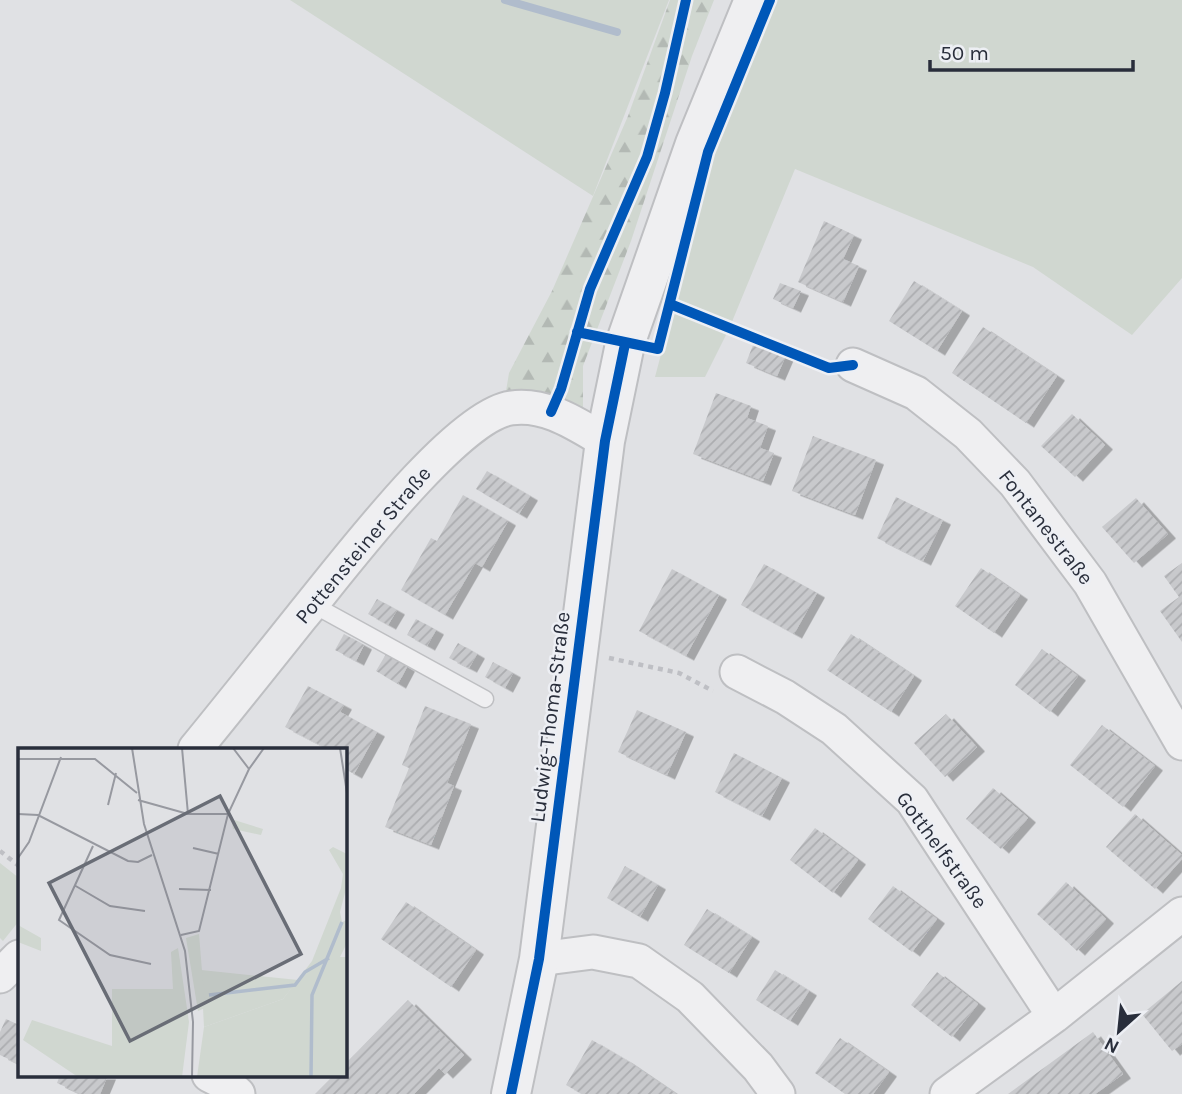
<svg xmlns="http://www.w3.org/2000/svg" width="1182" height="1094" viewBox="0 0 1182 1094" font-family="Karla,sans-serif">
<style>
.grass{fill:#d0d7d0}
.forest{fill:url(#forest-firs)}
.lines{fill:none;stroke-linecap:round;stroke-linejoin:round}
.stream{stroke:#b0bccc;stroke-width:8}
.building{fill:url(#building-hatch);filter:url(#shadow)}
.service-casing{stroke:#bebfc2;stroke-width:19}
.minor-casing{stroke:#bebfc2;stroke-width:37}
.tertiary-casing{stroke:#bebfc2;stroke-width:42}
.path{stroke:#bebfc4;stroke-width:4.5;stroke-dasharray:5 5;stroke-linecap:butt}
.service{stroke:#efeff1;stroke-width:16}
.minor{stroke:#efeff1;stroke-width:33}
.tertiary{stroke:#efeff1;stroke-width:38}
.cycleway-casing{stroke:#edeff4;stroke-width:15}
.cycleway{stroke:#0057b8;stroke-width:10}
.labels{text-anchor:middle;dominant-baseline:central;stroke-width:5;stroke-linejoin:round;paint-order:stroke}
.street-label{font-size:21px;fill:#292e3b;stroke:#edeff4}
.inset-river{fill:none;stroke:#b0bccc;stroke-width:3.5}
.inset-road{fill:none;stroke:#9799a0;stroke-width:2}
.view{fill:#696d76;fill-opacity:0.15;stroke:#696d76;stroke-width:3.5}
.inset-edge{fill:none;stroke:#292e3b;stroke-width:3.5}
</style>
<defs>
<pattern id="forest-firs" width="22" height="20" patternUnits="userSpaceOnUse" patternTransform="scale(1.75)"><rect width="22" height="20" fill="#d0d7d0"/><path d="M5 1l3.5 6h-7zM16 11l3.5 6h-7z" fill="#b3b9b4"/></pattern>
<pattern id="building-hatch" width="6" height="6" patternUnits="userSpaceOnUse" patternTransform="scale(1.75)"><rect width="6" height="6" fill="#c8c9cc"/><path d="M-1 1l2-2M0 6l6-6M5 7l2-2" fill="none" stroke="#acadb0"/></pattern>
<filter id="shadow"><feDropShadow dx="8" dy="4.5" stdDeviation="0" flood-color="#0004"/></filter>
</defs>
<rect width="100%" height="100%" fill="#e0e1e4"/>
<path class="grass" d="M290 0H669L593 196Z
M777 0H1182V278L1132 335 1033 267 795 169 729 329 705 377H655L714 154Z
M0 863 19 878V921L3 941 0 938Z"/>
<path class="forest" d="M670 0H714L692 56 631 241 583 366V411L505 397 509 373 552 291 628 116Z"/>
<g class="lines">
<path class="stream" d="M505 0 617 32"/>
</g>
<path class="building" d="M824 221 854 235 843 259 859 266 843 302 798 282Z
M914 281 962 311 937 351 889 321Z
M780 283 801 291 793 308 773 299Z
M983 327 1057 376 1026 423 952 373Z
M755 340 787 353 777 376 746 363Z
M716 393 751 406 747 418 768 426 760 448 774 453 763 481 693 454Z
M1072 414 1105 445 1075 477 1041 446Z
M813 436 876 460 855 515 792 491Z
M487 471 530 496 519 514 476 489Z
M463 495 508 521 482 567 475 563 445 615 401 590 431 538 437 541Z
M896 497 943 520 923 561 877 538Z
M1136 498 1168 534 1134 563 1102 527Z
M1182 563V642L1160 611 1179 597 1164 576Z
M764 564 817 593 794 634 741 605Z
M981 568 1020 595 994 633 955 606Z
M672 569 719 595 686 656 639 631Z
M377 599 397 610 388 625 368 614Z
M416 619 436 630 427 646 407 635Z
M344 634 364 645 356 661 335 650Z
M851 634 914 676 891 712 827 670Z
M458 643 477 654 469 668 449 658Z
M1042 649 1078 676 1050 712 1015 685Z
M386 654 407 667 398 684 376 671Z
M493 662 513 673 505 688 485 677Z
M308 686 344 705 340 712 377 732 354 774 345 769V749H320L322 746 285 727Z
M425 706 471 724 447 783 454 786 431 845 385 827 409 768 402 765Z
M637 710 686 732 667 775 618 752Z
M946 714 977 747 945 777 914 743Z
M1102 725 1155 766 1123 807 1070 765Z
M734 753 782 778 762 816 715 792Z
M993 788 1028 818 1001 849 966 819Z
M1135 814 1182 855V859L1155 889 1106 847Z
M815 828 858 860 833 893 790 860Z
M625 866 658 885 640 917 607 898Z
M1066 882 1106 919 1077 951 1037 914Z
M893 886 937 919 912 952 868 919Z
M406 902 476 950 451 987 381 939Z
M707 909 752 937 729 973 684 945Z
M775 970 809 991 790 1021 756 1000Z
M937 972 978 1004 952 1037 911 1005Z
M1182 981V1044L1172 1051 1142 1014Z
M408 1000 464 1055 445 1074 439 1068 414 1094H315L334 1075H345V1064Z
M6 1019 19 1025V1064L0 1055V1032Z
M1093 1032 1123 1074 1098 1092 1095 1094H1008Z
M840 1038 889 1072 873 1094H845L815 1073Z
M592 1040 626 1060 676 1094H582L566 1085Z
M60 1075H108L100 1094H81L57 1083Z"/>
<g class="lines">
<defs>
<path id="service" d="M312 604 485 699"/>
<path id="minor" d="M853 365 916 393 968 434 1015 483 1090 583 1182 743
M737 672 785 697 834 729 912 800 1054 1016
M195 749C231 705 266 661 302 616 340 570 456 415 511 408 546 403 576 424 605 441
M539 959 593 952 639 961 690 997 758 1067 778 1094
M0 976 19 957
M209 1075 227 1084 238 1094
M947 1094 1054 1016 1182 914"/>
<path id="tertiary" d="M511 1094 539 959 605 441 625 344 695 144 754 0"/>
</defs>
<use href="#service" class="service-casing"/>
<use href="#minor" class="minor-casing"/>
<use href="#tertiary" class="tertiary-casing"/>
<path class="path" d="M609 658 679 673 713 691
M0 851 19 866"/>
<use href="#service" class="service"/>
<use href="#minor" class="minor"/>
<use href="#tertiary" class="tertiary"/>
<defs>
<path id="cycleway" d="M670 304 829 368 853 365
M577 332 658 349 708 152 770 0
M551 412 561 389 590 289 647 157 665 93 686 0
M511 1094 539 959 605 441 625 344"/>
</defs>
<use href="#cycleway" class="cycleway-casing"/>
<use href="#cycleway" class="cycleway"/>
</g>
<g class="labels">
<g class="street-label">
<text transform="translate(1046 527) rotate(52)">Fontanestraße</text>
<text transform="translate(363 545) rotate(-50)">Pottensteiner Straße</text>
<text transform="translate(550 717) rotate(-83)">Ludwig-Thoma-Straße</text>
<text transform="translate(942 850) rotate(54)">Gotthelfstraße</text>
</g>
</g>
<g transform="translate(18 748)">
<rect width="329" height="329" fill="#e0e1e4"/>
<path d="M213 71 245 81 243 87 215 81ZM0 177 23 190V203L0 194ZM160 200 171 274 164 329H60L5 292 14 272 94 298V241H155L153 204ZM183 222 280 232 265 251 186 279Z" fill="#d0d7d0"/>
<path d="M315 99 329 106 328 141 322 164 324 174 329 172V195L322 209H329V329H179L186 279 265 251 294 213 323 140 325 126 311 102ZM181 186 187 260 180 263 168 190Z" fill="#d0d7d0"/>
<path class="inset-river" d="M191 247 277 237 287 224 311 210M293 329 294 247 324 174"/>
<path class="inset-road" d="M114 0 126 76 167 203 175 274 174 329M164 0 170 66M215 0 231 21M322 0 329 45M0 11H77L119 45M120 52 170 66H210M90 57 98 25M0 66 20 67 110 113 120 114 134 107M75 98 41 172 92 207 133 216M175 100 201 106M0 110 11 94 43 9M56 137 92 158 127 163M161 141 193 142M163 187 181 183 210 66 231 21 246 0"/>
<path class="view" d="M202 48 283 206 112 293 31 135Z"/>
<rect width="329" height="329" class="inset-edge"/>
</g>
<g transform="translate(1119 1031) rotate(207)" stroke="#edeff4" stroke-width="5" paint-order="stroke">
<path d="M0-5L12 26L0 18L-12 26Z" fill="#292e3b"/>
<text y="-10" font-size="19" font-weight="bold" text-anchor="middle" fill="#292e3b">N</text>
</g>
<path d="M930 60v10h203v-10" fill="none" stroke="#292e3b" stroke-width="3.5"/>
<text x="940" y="60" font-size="21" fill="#292e3b" stroke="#edeff4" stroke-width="5" paint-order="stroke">50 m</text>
</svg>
